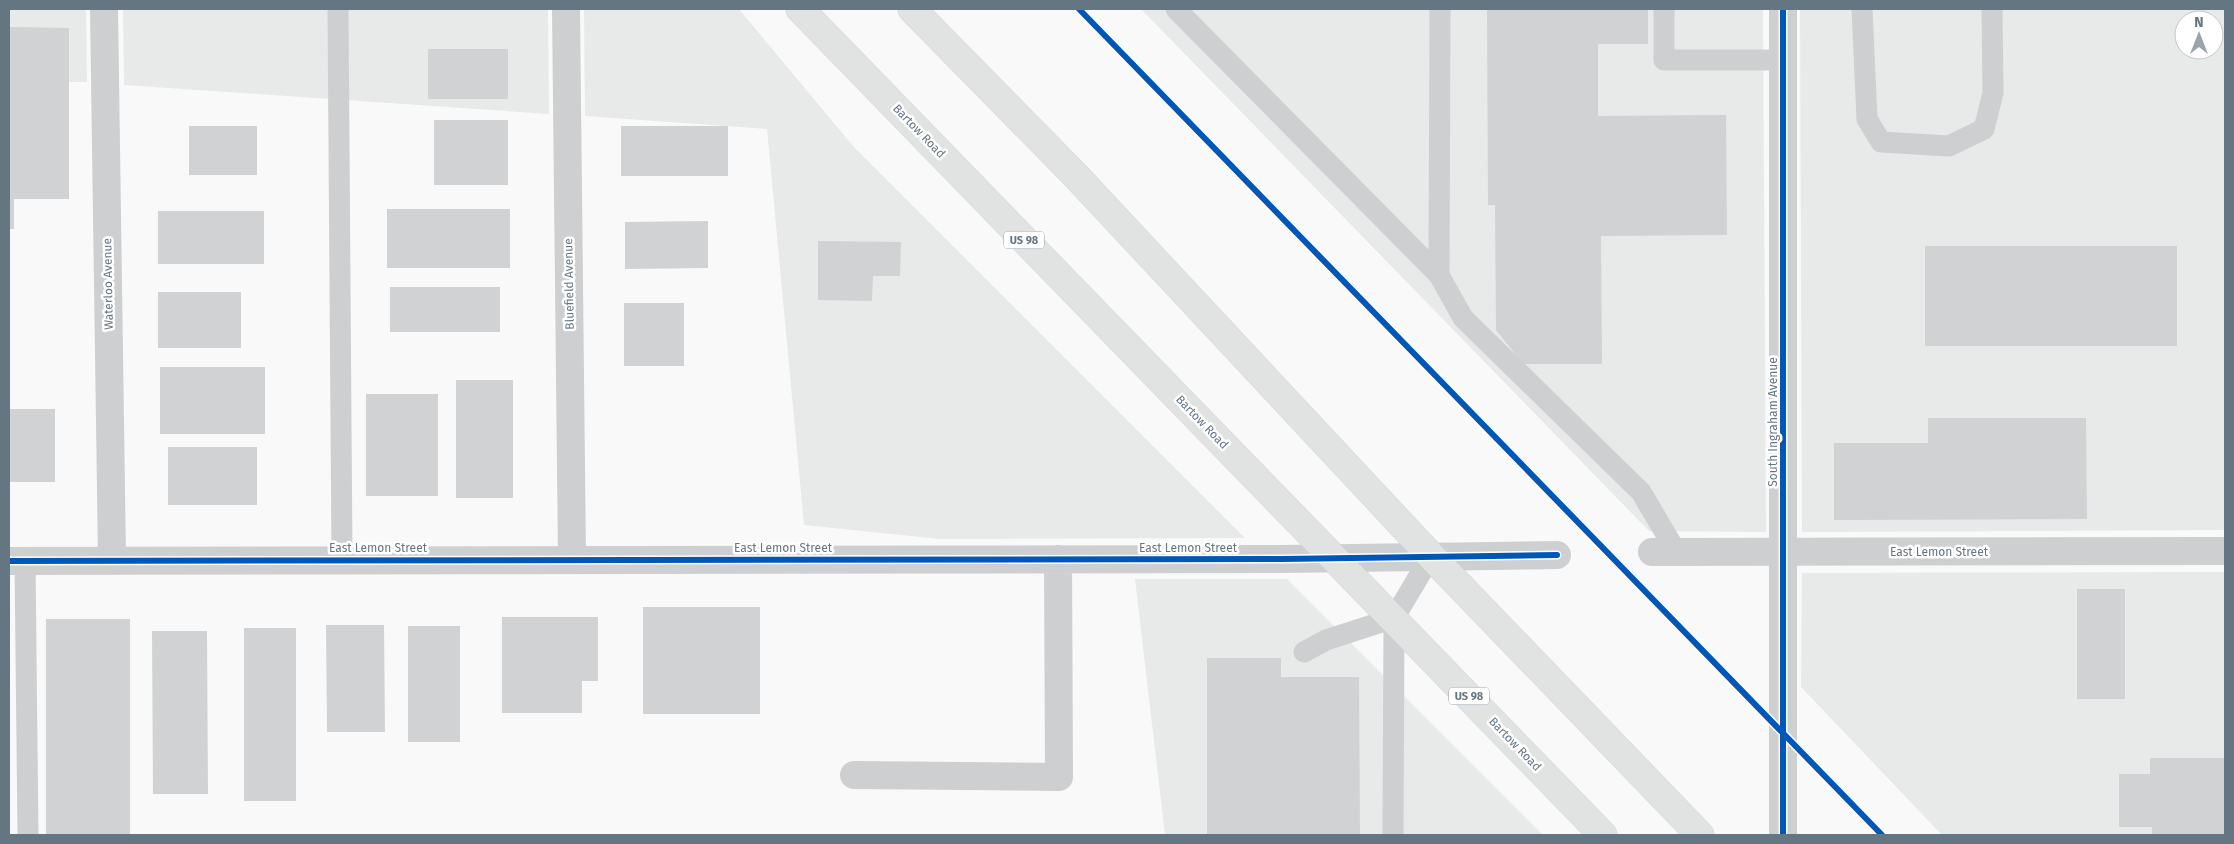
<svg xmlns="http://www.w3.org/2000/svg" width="2234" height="844" viewBox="0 0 2234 844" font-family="'Fira Sans',sans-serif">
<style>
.built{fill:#e8e9e9;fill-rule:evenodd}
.building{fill:#d0d2d3}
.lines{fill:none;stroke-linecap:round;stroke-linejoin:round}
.primary-casing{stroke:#d5d6d7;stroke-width:29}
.service{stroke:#cecfd0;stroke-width:21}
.minor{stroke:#cecfd0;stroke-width:28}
.tertiary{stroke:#cecfd0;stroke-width:28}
.primary{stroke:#e1e2e2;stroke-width:28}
.rail-casing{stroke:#c3c5c6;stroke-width:5.5}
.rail{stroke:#fff;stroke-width:4;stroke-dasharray:11;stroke-linecap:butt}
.cycleway-casing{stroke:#fff;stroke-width:9}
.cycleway{stroke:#0057b8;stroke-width:6}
.labels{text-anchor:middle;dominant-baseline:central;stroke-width:5;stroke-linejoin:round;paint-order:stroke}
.shield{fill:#fff;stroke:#939fa8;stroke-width:1}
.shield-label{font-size:11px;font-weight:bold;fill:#657683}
.street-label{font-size:12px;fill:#657683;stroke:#fff}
</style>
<rect width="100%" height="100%" fill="#f9f9f9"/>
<path class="built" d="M9 9H86L87 82H9Z
M123 9H548L549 114 124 85Z
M584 9H739L853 146 1245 538 940 539 804 525 767 129 585 116Z
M1141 9H1763L1766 532 1649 531Z
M1800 9H2225V530L1802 532ZM2184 20H2214V50H2184Z
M2225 572V835H1942L1801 687 1802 573Z
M1135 579H1287L1543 835H1165Z"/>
<path class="building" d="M1487 9H1648V44H1598V116L1726 115 1727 235 1601 236 1602 364H1523L1496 330 1495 205H1488Z
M9 27 69 28V199H14V229H9Z
M428 49H508V99H428Z
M434 120H508V185H434Z
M189 126H257V175H189Z
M621 126H728V176H621Z
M387 209H510V268H387Z
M158 211H264V264H158Z
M708 221V268L625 269V222Z
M818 241 901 242 900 276H873L872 301 818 300Z
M1925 246H2177V346H1925Z
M390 287H500V332H390Z
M158 292H241V348H158Z
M624 303H684V366H624Z
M160 367H265V434H160Z
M456 380H513V498H456Z
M366 394H438V496H366Z
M9 409H55V482H9Z
M1928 418H2086L2087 519 1834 520V443H1928Z
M168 447H257V505H168Z
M2077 589H2125V699H2077Z
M643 607H760V714H643Z
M502 617H598V681H582V713H502Z
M46 619H130V835H46Z
M326 625H384L385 732H327Z
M408 626H460V742H408Z
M244 628H296V801H244Z
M152 631H207L208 794H153Z
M1207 658H1281V677H1359L1360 835H1207Z
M2150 758H2225V835H2152V827H2119V774H2150Z"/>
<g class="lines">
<defs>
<path id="primary" d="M800 9 1603 835
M912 9 1076 176 1431 556 1700 835"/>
</defs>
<use href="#primary" class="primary-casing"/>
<path class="service" d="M338 9 342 559
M1176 9 1439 275 1463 318 1641 492 1677 553
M1664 9V60H1783
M1862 9 1867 119 1881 142 1949 146 1984 129 1993 93 1992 9
M1439 275 1440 9
M25 560 28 835
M1304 652 1326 640 1394 618
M1393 835 1394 618 1431 556"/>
<path class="minor" d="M104 9 112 559
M566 9 572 559
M1652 552 2225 551
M9 561 1282 559 1557 555
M854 775 1059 777 1058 559"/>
<path class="tertiary" d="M1783 9V835"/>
<use href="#primary" class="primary"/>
<defs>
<path id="rail" d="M1079 9 1882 835"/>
</defs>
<use href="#rail" class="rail-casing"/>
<use href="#rail" class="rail"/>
<defs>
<path id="cycleway" d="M1079 9 1882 835
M1783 9V835
M9 561 1282 559 1557 555"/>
</defs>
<use href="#cycleway" class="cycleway-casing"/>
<use href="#cycleway" class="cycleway"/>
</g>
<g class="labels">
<g class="shield">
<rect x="1004" y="231.5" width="40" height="17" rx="4"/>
<rect x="1449" y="687.5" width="40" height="17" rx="4"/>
</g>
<g class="shield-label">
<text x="1024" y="240">US 98</text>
<text x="1469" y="696">US 98</text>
</g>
<g class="street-label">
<text transform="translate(919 131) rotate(46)">Bartow Road</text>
<text transform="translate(108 284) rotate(-91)">Waterloo Avenue</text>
<text transform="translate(569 284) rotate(-91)">Bluefield Avenue</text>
<text transform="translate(1202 422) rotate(46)">Bartow Road</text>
<text transform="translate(1773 422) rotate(-90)">South Ingraham Avenue</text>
<text x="378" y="548">East Lemon Street</text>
<text x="783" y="548">East Lemon Street</text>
<text x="1188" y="548">East Lemon Street</text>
<text x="1939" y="552">East Lemon Street</text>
<text transform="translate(1515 744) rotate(46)">Bartow Road</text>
</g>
</g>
<rect width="2234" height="844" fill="none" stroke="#657683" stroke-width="20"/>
<g transform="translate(2199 35)"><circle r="24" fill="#ffffff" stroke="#c1c8cd"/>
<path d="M0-4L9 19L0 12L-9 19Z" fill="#99a4ac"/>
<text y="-8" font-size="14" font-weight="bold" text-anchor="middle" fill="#657683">N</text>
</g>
</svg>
